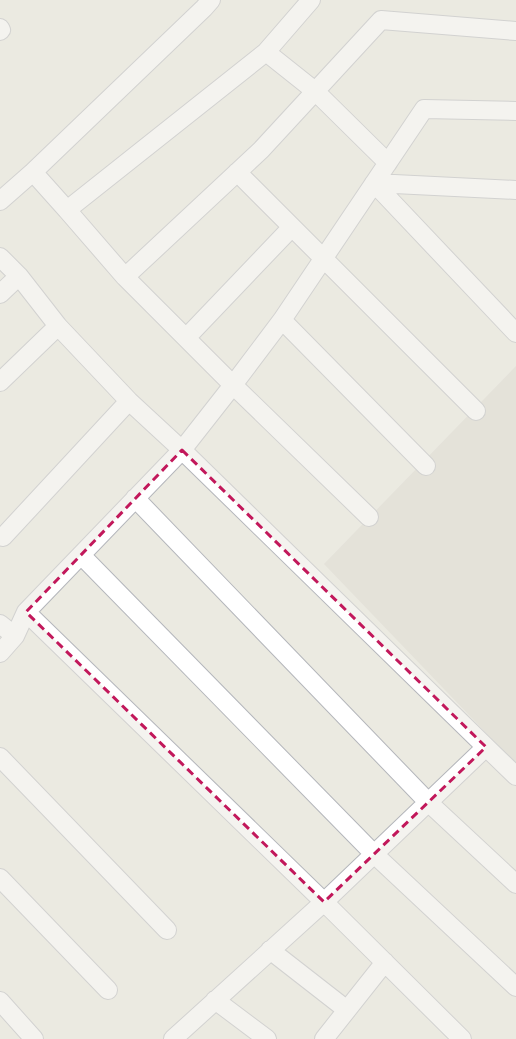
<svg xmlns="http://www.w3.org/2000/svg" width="516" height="1039" viewBox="0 0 516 1039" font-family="Rubik,sans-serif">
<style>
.education{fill:#dbd9cf}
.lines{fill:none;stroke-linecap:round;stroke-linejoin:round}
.street-casing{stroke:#b4b6bb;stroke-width:20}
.street{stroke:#fff;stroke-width:18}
.marked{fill:none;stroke:#c2185b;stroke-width:3;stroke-dasharray:8 5;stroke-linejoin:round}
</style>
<rect width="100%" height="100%" fill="#ebeae1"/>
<path class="education" d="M516 366V764L324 564Z"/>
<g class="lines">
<defs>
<path id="street" d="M311 0 266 52 315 91 388 163
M0 28 1 30 0 31
M33 172 67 210
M237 172 476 411
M516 190 374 183 516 333
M0 201 33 172 204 8 211 0
M0 257 19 276 58 326 129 401 182 450 486 747 324 902 26 612
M125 277 67 210 266 52
M0 294 19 276
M282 320 426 466
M186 338 292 227
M0 382 58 326
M135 498 428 802 516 884
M369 517 233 385 125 277 261 150 381 20 516 31
M3 537 129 401
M81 555 374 854 516 987
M0 624 15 636 26 612 182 450 233 385 282 320 424 109 516 111
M0 653 15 636
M486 747 516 776
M0 757 167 930
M0 878 108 990
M270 950 347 1010
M215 1000 267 1039
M0 1001 34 1039
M173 1039 324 902 462 1039
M324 1039 385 962"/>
</defs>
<use href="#street" class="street-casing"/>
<use href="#street" class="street"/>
</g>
<path d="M0 0H516V1039H0ZM182 450 486 747 324 902 26 612Z" fill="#ebeae1" fill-opacity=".55" fill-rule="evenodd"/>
<path class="marked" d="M182 450 486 747 324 902 26 612Z"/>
</svg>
